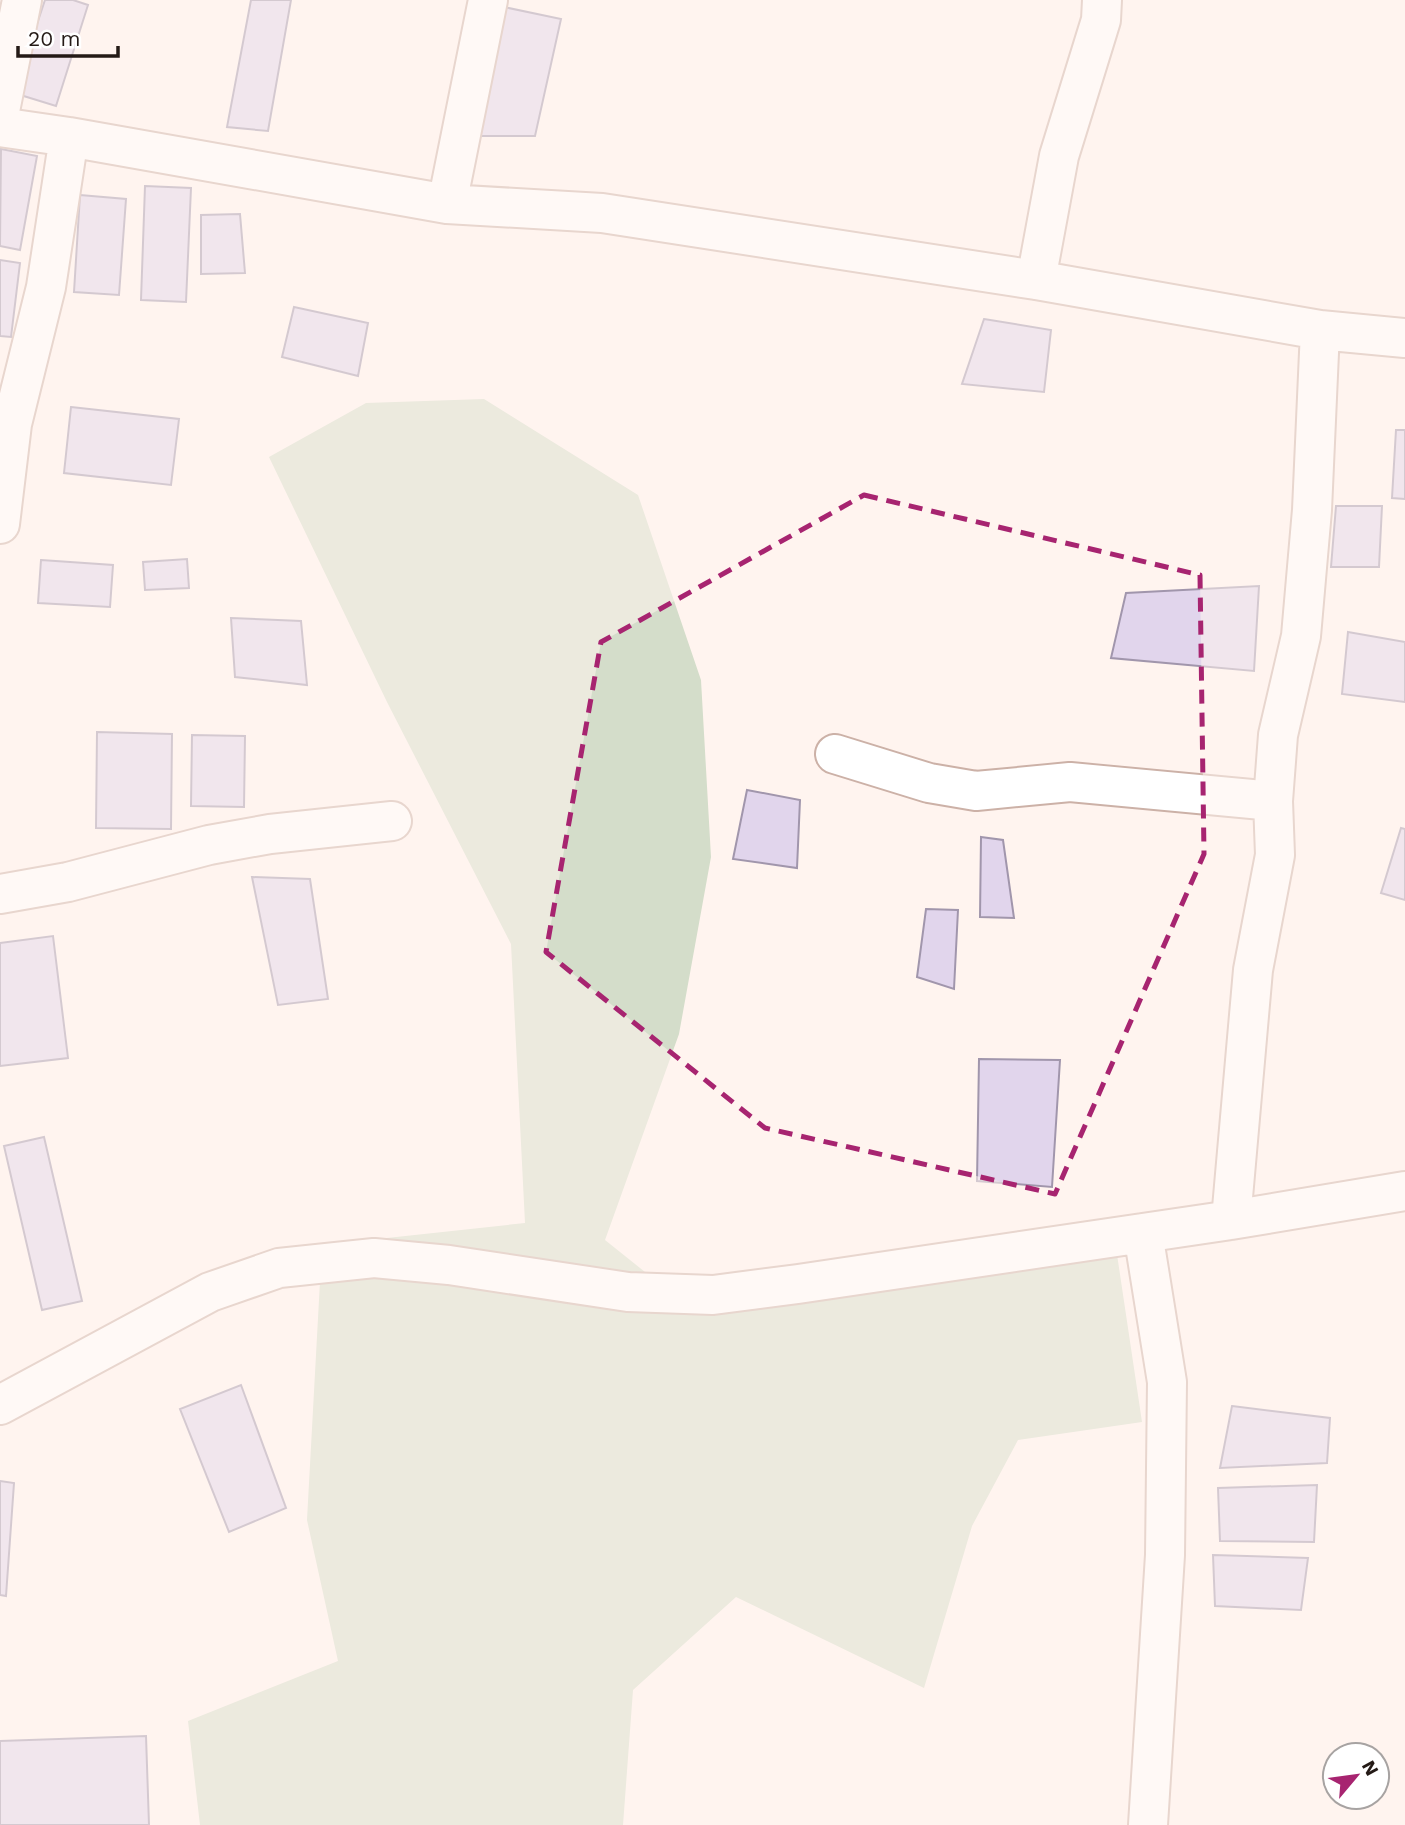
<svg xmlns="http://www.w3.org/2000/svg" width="1405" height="1825" viewBox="0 0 1405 1825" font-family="'Work Sans',sans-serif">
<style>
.green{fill:#d4ddca}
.building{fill:#e1d5ec;stroke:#a196ac;stroke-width:2}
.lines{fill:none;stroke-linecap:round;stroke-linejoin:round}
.minor-casing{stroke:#ccb1a7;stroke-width:42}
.minor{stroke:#fff;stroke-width:38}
.marked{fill:none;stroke:#a72470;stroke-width:5;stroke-dasharray:14 9;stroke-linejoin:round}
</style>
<rect width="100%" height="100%" fill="#fff4ef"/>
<path class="green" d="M484 399 638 495 701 680 711 857 679 1034 605 1240 695 1312 1115 1241 1142 1422 1018 1440 972 1526 924 1688 736 1597 633 1690 623 1825H200L188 1721 338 1661 307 1520 322 1245 525 1223 511 944 387 702 269 457 366 403Z"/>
<path class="building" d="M45 0H73L88 5 56 106 14 93Z
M251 0H291L268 131 227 127Z
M499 6 561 19 535 136H474Z
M1 149 37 156 20 250 0 246Z
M145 186 191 188 186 302 141 300Z
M80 195 126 199 119 295 74 292Z
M240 214 245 273 201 274V215Z
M0 260 20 263 11 337 0 336Z
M294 307 368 323 358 376 282 357Z
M984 319 1051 330 1044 392 962 384Z
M71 407 179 419 171 485 64 473Z
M1396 430H1405V499L1392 498Z
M1336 506H1382L1379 567H1331Z
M187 559 189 588 145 590 143 562Z
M41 560 113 565 110 607 38 603Z
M1259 586 1254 671 1111 658 1126 593Z
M231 618 301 621 307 685 235 677Z
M1348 632 1405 642V702L1342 694Z
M97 732 172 734 171 829 96 828Z
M192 735 245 736 244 807 191 806Z
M747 790 800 800 797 868 733 859Z
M1401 828 1405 829V900L1381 893Z
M981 837 1003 840 1014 918 980 917Z
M252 877 310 879 328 999 278 1005Z
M926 909 958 910 954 989 917 977Z
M53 936 68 1058 0 1066V943Z
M979 1059 1060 1060 1052 1187 977 1181Z
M44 1137 82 1301 42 1310 4 1146Z
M241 1385 286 1508 229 1532 180 1409Z
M1232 1406 1330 1418 1327 1463 1220 1468Z
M0 1481 14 1483 6 1596 0 1595Z
M1317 1485 1314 1542 1220 1541 1218 1488Z
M1213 1555 1308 1558 1301 1610 1215 1606Z
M146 1736 149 1825H0V1741Z"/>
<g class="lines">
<defs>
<path id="minor" d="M0 111 22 0
M0 127 69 137 447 204 602 213 1036 280 1320 330 1405 338
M447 204 488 0
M1036 280 1059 156 1101 20 1102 0
M0 524 12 424 46 287 69 137
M835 754 929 783 976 791 1070 782 1273 801
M0 894 68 882 209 845 270 834 392 821
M1231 1220 1253 970 1275 855 1273 801 1278 735 1301 636 1312 510 1320 330
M1143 1233 1167 1382 1165 1555 1148 1825
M0 1405 210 1292 279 1268 374 1258 449 1265 628 1292 713 1295 798 1284 1231 1220 1405 1191"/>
</defs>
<use href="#minor" class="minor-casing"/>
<use href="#minor" class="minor"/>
</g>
<path d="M0 0H1405V1825H0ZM864 495 1200 575 1204 854 1055 1194 765 1128 546 952 601 642Z" fill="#fff4ef" fill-opacity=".55" fill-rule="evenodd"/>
<path class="marked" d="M864 495 1200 575 1204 854 1055 1194 765 1128 546 952 601 642Z"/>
<g transform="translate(1356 1776) rotate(61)"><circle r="33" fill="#ffffff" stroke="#a7a3a2" stroke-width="2"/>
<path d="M0-5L12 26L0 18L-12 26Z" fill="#a72470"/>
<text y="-10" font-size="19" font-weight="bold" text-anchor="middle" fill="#241a16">N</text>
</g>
<path d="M18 46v10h100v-10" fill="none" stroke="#241a16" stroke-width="3.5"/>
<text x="28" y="46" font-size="21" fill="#241a16" stroke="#ffffff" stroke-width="5" paint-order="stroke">20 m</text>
</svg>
